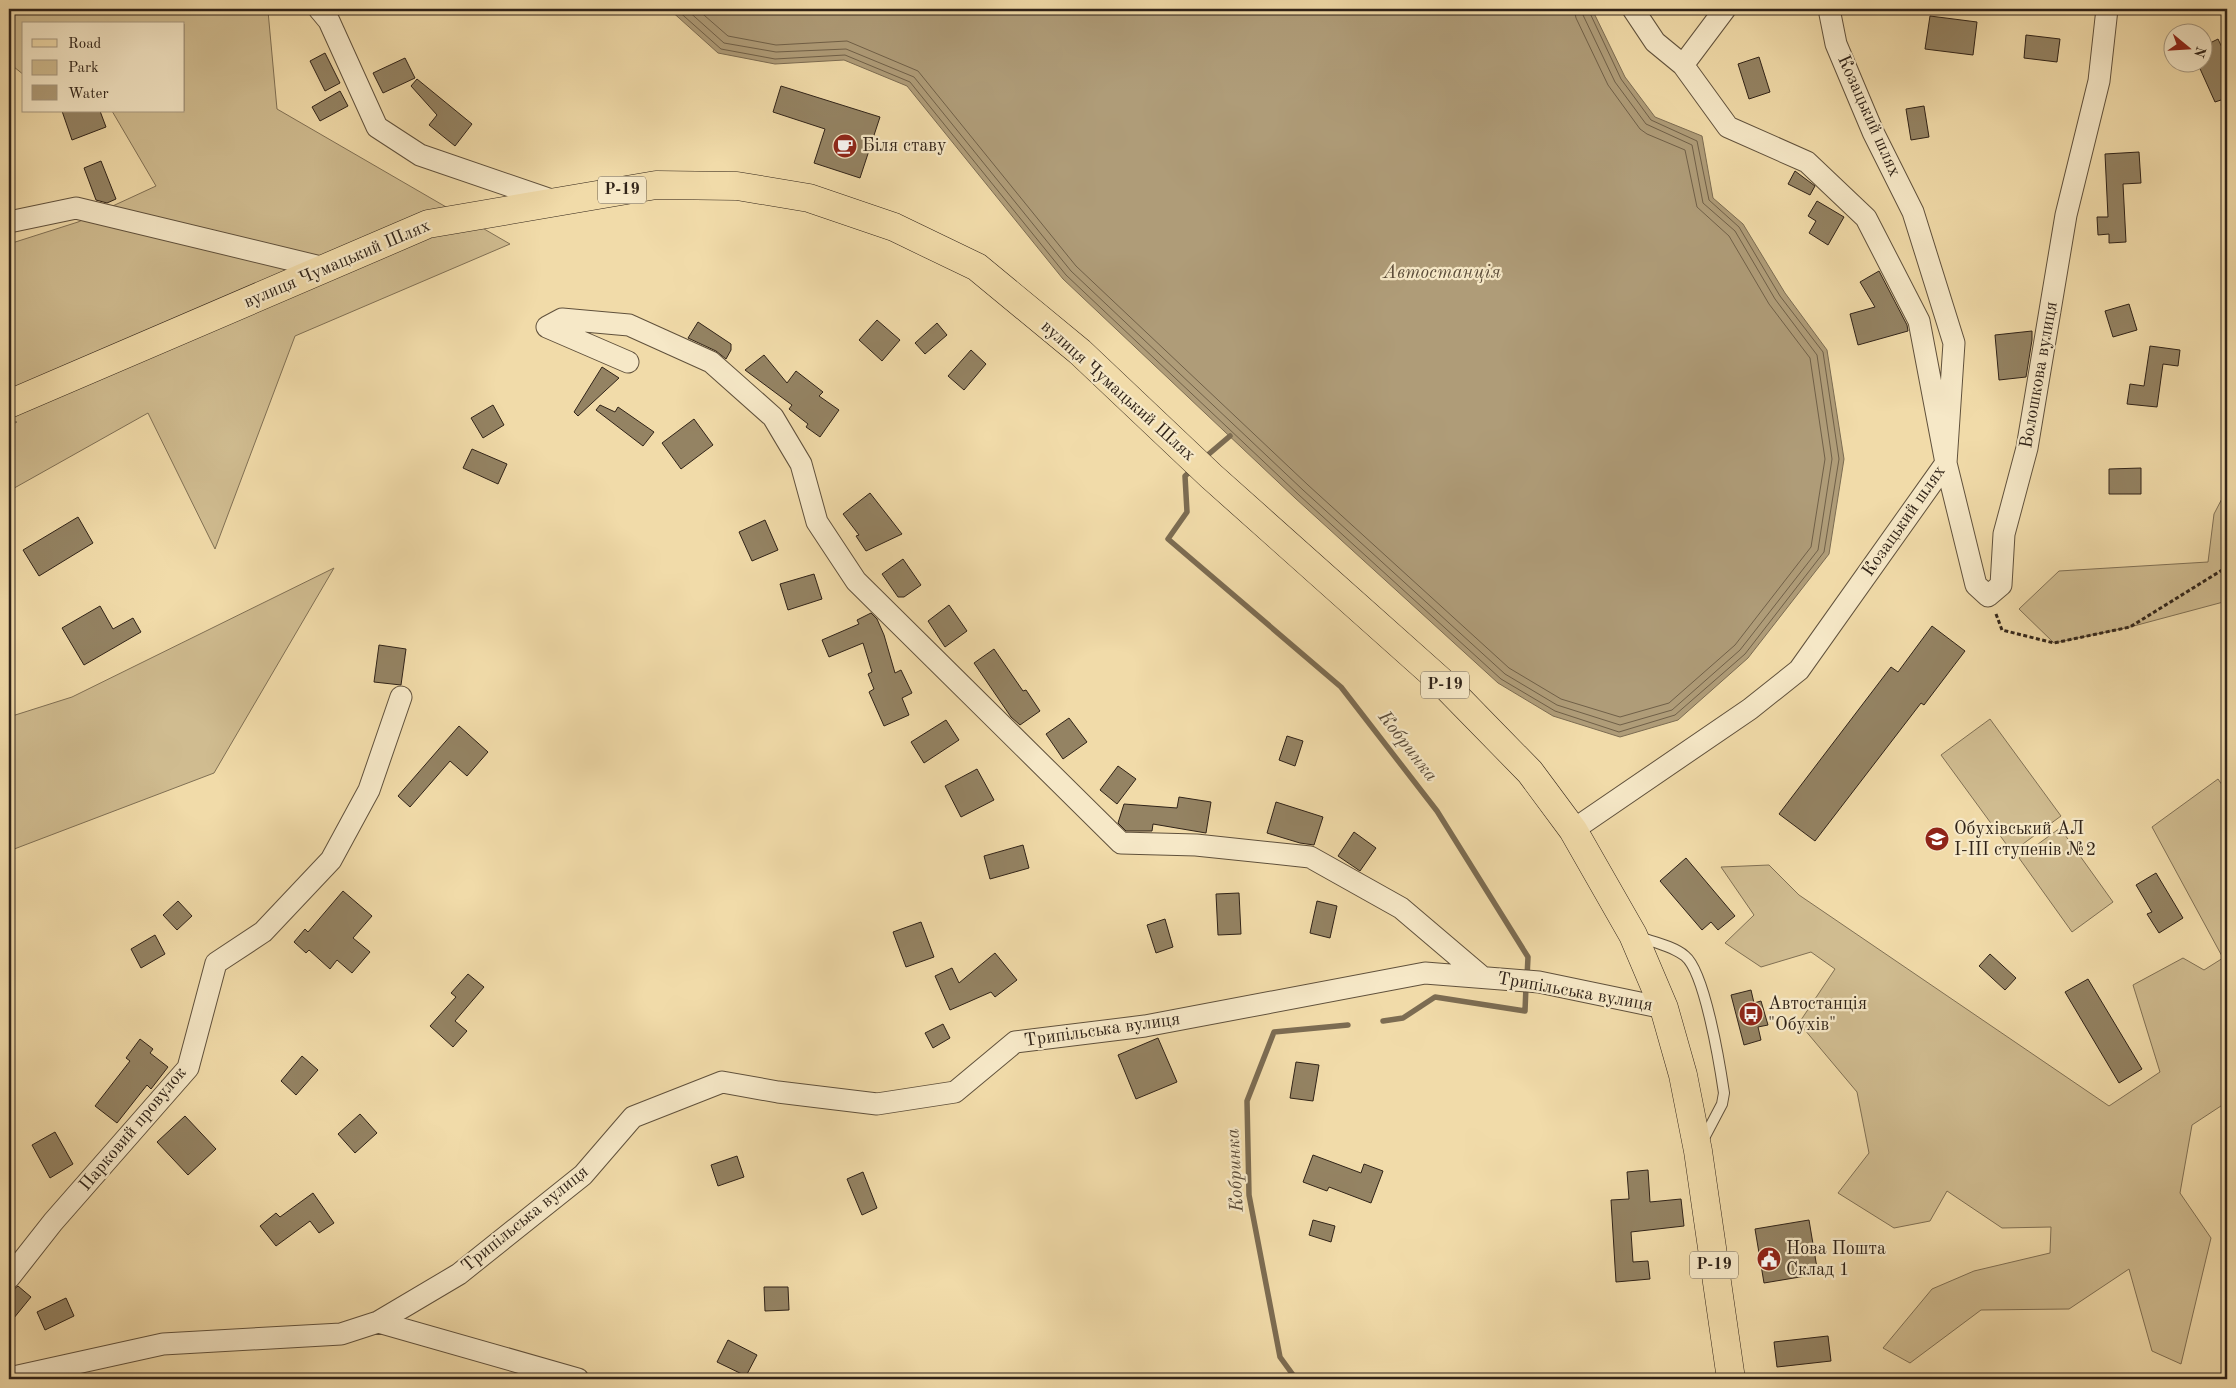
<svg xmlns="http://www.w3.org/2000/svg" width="2236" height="1388" viewBox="0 0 2236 1388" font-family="'Old Standard TT',serif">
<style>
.green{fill:#d0bc90;stroke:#807054}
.water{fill:#af9c78;stroke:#7c6c52}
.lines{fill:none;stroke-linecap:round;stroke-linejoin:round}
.shore{stroke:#706048;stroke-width:1}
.stream{stroke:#7c6c52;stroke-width:5.5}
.building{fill:#948363;stroke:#302318}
.lane-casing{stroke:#60513c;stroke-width:12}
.street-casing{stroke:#60513c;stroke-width:23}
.primary-casing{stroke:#302318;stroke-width:29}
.path{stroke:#302318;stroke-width:3;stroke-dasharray:4 2.5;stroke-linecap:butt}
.lane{stroke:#f6e8c7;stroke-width:10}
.street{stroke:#f6e8c7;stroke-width:21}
.primary{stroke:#f1dba9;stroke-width:28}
.labels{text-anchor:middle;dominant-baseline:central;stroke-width:4.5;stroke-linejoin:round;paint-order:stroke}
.shield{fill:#f6e8c7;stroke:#6b5e4c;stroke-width:1}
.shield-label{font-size:16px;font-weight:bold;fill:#302318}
.street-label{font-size:18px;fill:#302318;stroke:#f6e8c7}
.poi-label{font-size:18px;fill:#302318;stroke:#f6e8c7;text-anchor:start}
.water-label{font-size:19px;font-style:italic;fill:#5c4d3a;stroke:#f6e8c7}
</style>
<rect width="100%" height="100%" fill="#f1dba9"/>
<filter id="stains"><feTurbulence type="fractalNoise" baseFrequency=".004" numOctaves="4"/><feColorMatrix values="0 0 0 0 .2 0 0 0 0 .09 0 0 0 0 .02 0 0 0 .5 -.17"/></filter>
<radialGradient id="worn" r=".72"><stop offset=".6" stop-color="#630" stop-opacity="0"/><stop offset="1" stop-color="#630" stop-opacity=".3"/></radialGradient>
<path class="green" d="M9 9H220L268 11 277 109 510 244 295 336 215 549 148 413 9 491V426L17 422 9 421V244L78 222 156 186 112 111H184V24H24V75L9 63Z
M2227 489V601L2130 627 2054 643 2019 609 2059 571 2208 562 2214 514Z
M334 568 214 773 9 851V717L72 697Z
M1990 719 2061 816 2012 852 1941 755Z
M2218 779 2227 792V1102L2192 1125 2180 1193 2211 1238 2181 1364 2152 1351 2129 1269 2069 1309 1981 1310 1910 1363 1883 1348 1932 1289 1974 1271 2050 1253 2051 1227 2002 1228 1947 1191 1930 1221 1894 1228 1838 1193 1869 1153 1857 1092 1799 1023 1835 969 1811 952 1761 967 1725 943 1754 915 1721 867 1769 865 1799 895 2109 1106 2160 1072 2133 985 2183 958 2204 970 2223 958 2152 827Z
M2060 828 2113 902 2072 932 2019 858Z"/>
<path class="water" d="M669 9H1592L1625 77 1655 117 1702 136 1713 198 1743 224 1785 293 1827 350 1844 459 1829 554 1748 658 1678 720 1620 737 1553 716 1498 683 1295 498 1063 279 907 86 844 60 775 64 718 53Z"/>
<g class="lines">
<path class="shore" d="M676 9 721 49 775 59 845 55 910 82 1066 275 1299 495 1501 679 1555 711 1619 732 1675 715 1745 654 1824 552 1839 459 1823 352 1780 296 1739 227 1709 200 1697 141 1651 120 1621 79 1588 9
M686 9 724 43 776 52 846 49 914 77 1071 271 1303 490 1505 674 1557 705 1620 725 1672 710 1740 650 1818 550 1832 459 1817 355 1775 299 1735 231 1703 203 1692 145 1646 124 1615 82 1583 15 1582 9
M697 9 728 36 776 45 847 41 918 71 1076 266 1308 485 1509 668 1561 699 1620 717 1669 703 1735 645 1811 547 1825 459 1810 358 1769 304 1729 236 1697 207 1685 150 1647 134 1640 129 1608 85 1576 18 1574 9"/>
<path class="stream" d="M1203 459 1230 436
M1193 469 1185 476 1187 512 1168 539 1341 687 1437 811 1528 957 1527 977
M1383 1021 1403 1018 1435 997 1525 1011 1526 986
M1296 1379 1280 1357 1249 1195 1247 1101 1274 1032 1348 1025"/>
</g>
<path class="building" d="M1930 16 1977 22 1973 55 1925 49Z
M2026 35 2060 39 2057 62 2024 58Z
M2218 39 2227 58V98L2215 102 2197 62H2204V46Z
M325 53 340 83 325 91 310 61Z
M1759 57 1770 92 1749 99 1738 64Z
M405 58 415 78 383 93 373 73Z
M417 79 472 124 455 146 429 125 437 115 411 86Z
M781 86 880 117 860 178 814 163 825 129 773 112Z
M340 91 348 106 320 121 312 107Z
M1924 106 1929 137 1911 140 1906 109Z
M62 111H100L106 127 72 140Z
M2139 152 2141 183 2123 184 2126 242 2109 243V234L2098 235 2097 217H2108L2105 154Z
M101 161 116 199 107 203 96 200 84 168Z
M1795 171 1815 186 1810 195 1788 184Z
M1817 201 1844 217 1828 245 1809 233 1816 221 1808 216Z
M1879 271 1907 325 1908 331 1858 345 1850 314 1875 307 1860 282Z
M2129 304 2137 330 2113 337 2105 311Z
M877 320 900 340 882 361 859 340Z
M698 322 731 344V350L726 359 716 351 688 338Z
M937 323 947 335 925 354 915 343Z
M2032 331V340L2026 377 1999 380 1995 335Z
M2150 346 2180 350 2178 366 2163 364 2157 407 2127 404 2130 384 2144 386Z
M971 350 986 364 964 390 948 376Z
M764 355 787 383 796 371 823 392 819 396 839 410 820 437 806 427 808 424 789 409 792 405 745 370Z
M602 367 619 378 578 416 574 412Z
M493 405 504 425 483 438 471 418Z
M600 405 615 412 618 407 654 432 643 446 596 410Z
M694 419 713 445 681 469 662 443Z
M472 449 507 464 498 484 463 468Z
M2141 468V494H2109V469Z
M870 493 902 534 866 551 856 536 859 535 843 514Z
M78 517 93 543 39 576 23 550Z
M765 520 778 550 752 561 739 532Z
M903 559 921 585 904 597H898L882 574Z
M814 574 822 599 788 610 780 584Z
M949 605 967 631 945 647 928 621Z
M100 606 113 629 133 618 141 632 84 665 62 628Z
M871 613 877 619 884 635 895 673 901 670 912 693 902 698 909 715 884 726 869 692 874 689 868 674 872 672 863 643 829 657 822 640 859 624 857 620Z
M1932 626 1965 651 1924 705 1921 703 1815 841 1779 814 1891 667 1898 672Z
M379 645 406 649 401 685 374 682Z
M994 649 1023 691 1026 690 1040 711 1020 725 1011 717 974 663Z
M1069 718 1087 742 1063 759 1046 734Z
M946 720 959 740 924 763 911 742Z
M459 726 488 752 467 776 450 761 410 807 398 796Z
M1287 736 1303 741 1295 766 1279 760Z
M1118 766 1136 779 1117 804 1100 790Z
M977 769 994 800 961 817 945 786Z
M1179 797 1211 802 1206 833 1153 824 1152 831H1126L1118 823 1124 804 1177 808Z
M1276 802 1323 817 1314 845 1300 843 1267 833Z
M1354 832 1376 848 1360 871 1338 856Z
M1023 845 1029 868 990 879 984 856Z
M1686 858 1735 916 1718 930 1711 922 1702 930 1660 881Z
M2156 873 2183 918 2159 933 2147 914 2152 912 2136 885Z
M343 891 372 916 353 938 370 952 352 973 337 960 330 969 309 950 306 953 294 942 305 929 308 932Z
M1239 893 1241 934 1218 935 1216 894Z
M178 901 192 916 177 930 163 915Z
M1317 901 1337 906 1330 938 1310 933Z
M1165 919 1173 947 1156 953 1147 925Z
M921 922 934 957 906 967 893 932Z
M155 935 165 954 141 968 131 949Z
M995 953 1017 980 995 997 991 992 950 1010 935 976 952 968 959 983Z
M1990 954 2016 978 2005 990 1979 966Z
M468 974 484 987 455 1021 467 1031 453 1047 430 1026 456 997 451 993Z
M2088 979 2142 1069 2119 1083 2065 992Z
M1751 990 1754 1003 1761 1001 1768 1025 1758 1027 1761 1040 1744 1045 1731 995Z
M943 1024 950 1038 933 1048 925 1033Z
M1158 1038 1177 1082 1136 1099 1118 1055Z
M140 1039 153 1049 150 1053 168 1067 151 1089 147 1085 117 1123 95 1106 130 1061 126 1058Z
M302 1056 318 1070 296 1095 281 1081Z
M1296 1062 1319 1065 1313 1101 1290 1098Z
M360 1114 377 1133 355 1153 338 1134Z
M185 1116 216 1149 188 1175 157 1142Z
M55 1132 73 1164 50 1178 32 1145Z
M1313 1155 1361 1173 1364 1164 1383 1171 1371 1203 1329 1187 1327 1191 1303 1182Z
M737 1156 744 1177 718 1186 711 1165Z
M1648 1170 1650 1202 1681 1199 1684 1226 1631 1232 1633 1262 1648 1261 1650 1279 1616 1282 1611 1200 1629 1199 1627 1172Z
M863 1172 877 1208 862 1215 847 1179Z
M313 1193 334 1223 319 1233 310 1221 276 1246 260 1226 276 1213 280 1217Z
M1313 1220 1335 1226 1331 1242 1309 1235Z
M1809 1220 1818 1274 1764 1283 1755 1229Z
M18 1286 31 1297 9 1324V1293Z
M764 1287H788L789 1310 765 1311Z
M66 1298 74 1316 45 1330 37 1312Z
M1828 1336 1831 1361 1777 1367 1774 1342Z
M728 1340 757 1355 746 1376 717 1362Z"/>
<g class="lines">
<defs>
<path id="lane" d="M1639 937C1653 942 1673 946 1685 956 1705 972 1720 1066 1724 1093L1722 1104 1702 1142"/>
<path id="street" d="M319 9 329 21 377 127 420 155 554 201
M1633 9 1655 42 1683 65 1728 127 1807 162 1866 218 1919 321 1946 463 1976 585 1988 596 2001 585 2004 534 2027 448 2066 215 2099 81 2107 9
M1683 65 1725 9
M9 222 76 208 325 268
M628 362 547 327 562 319 629 325 711 362 773 417 801 464 817 522 856 581 1121 843 1196 845 1310 857 1401 908 1481 976
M1573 830 1750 709 1799 670 1946 463 1954 343 1913 212 1873 132 1836 44 1829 9
M9 1278 53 1222 188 1068 216 963 263 932 331 860 369 790 401 697
M378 1322 578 1379
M9 1378 163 1344 341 1334 378 1322 459 1274 583 1175 633 1117 722 1082 778 1092 877 1104 955 1092 1015 1042 1145 1026 1425 973 1539 982 1664 1008"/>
<path id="primary" d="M9 404 428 224 656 185 737 186 809 198 894 227 977 267 1080 352 1211 476 1443 683 1530 772 1573 830 1633 935 1664 1008 1683 1075 1698 1151 1731 1379"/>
</defs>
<use href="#lane" class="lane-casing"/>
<use href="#street" class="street-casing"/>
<use href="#primary" class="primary-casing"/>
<path class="path" d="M1996 614 2002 630 2054 643 2130 627 2227 567"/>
<use href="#lane" class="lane"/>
<use href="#street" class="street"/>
<use href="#primary" class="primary"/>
</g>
<defs>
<symbol id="cafe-disc" viewBox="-11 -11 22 22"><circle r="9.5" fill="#8f2418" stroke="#f6e8c7"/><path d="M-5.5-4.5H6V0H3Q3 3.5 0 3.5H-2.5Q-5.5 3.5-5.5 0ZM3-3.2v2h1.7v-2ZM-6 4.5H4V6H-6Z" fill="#fff"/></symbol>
<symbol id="school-disc" viewBox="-11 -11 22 22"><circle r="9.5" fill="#8f2418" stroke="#f6e8c7"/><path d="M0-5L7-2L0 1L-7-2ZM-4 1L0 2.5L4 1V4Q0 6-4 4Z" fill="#fff"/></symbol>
<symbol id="bus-disc" viewBox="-11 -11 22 22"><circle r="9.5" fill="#8f2418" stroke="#f6e8c7"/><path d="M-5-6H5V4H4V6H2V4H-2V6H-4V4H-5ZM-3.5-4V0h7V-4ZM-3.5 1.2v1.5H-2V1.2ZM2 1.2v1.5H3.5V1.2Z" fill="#fff"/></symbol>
<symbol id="civic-disc" viewBox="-11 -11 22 22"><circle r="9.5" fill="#8f2418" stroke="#f6e8c7"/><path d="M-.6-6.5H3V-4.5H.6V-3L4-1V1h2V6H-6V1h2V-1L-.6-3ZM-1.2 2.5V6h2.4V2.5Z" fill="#fff"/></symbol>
</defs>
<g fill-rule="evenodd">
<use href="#cafe-disc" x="831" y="132" width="28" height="28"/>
<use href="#school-disc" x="1923" y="825" width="28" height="28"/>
<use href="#bus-disc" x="1737" y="1000" width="28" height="28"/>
<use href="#civic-disc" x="1755" y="1245" width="28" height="28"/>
</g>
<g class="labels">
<g class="shield">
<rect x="598" y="176.5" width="48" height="27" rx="4"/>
<rect x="1421" y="671.5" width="48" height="27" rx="4"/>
<rect x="1690" y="1251.5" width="48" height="27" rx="4"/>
</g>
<g class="shield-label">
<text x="622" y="190">Р-19</text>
<text x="1445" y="685">Р-19</text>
<text x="1714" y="1265">Р-19</text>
</g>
<g class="street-label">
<text transform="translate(1869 116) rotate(66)">Козацький шлях</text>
<text transform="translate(337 264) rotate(-23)">вулиця Чумацький Шлях</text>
<text transform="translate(2039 375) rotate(-80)">Волошкова вулиця</text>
<text transform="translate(1118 391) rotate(42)">вулиця Чумацький Шлях</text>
<text transform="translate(1904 521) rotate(-55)">Козацький шлях</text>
<text transform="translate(1575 992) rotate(10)">Трипільська вулиця</text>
<text transform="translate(1102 1030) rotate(-8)">Трипільська вулиця</text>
<text transform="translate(133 1129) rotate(-50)">Парковий провулок</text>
<text transform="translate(525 1219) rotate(-39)">Трипільська вулиця</text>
</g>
<g class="poi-label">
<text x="862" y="146">Біля ставу</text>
<text x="1954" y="829">Обухівський АЛ<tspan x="1954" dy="21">І-ІІІ ступенів №2</tspan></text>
<text x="1768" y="1004">Автостанція<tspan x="1768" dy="21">"Обухів"</tspan></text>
<text x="1786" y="1249">Нова Пошта<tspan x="1786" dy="21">Склад 1</tspan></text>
</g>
<g class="water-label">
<text x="1442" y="273">Автостанція</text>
<text transform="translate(1407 747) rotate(52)">Кобринка</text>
<text transform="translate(1236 1170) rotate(-93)">Кобринка</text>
</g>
</g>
<rect width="2236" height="1388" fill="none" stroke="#f1dba9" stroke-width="30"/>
<rect x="10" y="10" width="2216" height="1368" fill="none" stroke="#302318" stroke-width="2.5"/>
<rect x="15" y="15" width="2206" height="1358" fill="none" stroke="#302318"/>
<rect x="22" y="22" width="162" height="90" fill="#f6e8c7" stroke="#a79981"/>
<rect x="32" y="39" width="25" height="8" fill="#f1dba9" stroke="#a79981"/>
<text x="68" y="48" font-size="15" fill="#302318">Road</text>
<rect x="32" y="60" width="25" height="15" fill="#d0bc90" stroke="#a79981"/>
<text x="68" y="72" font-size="15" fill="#302318">Park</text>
<rect x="32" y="85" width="25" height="15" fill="#af9c78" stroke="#a79981"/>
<text x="68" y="98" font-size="15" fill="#302318">Water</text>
<g transform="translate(2188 48) rotate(108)"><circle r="24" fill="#f6e8c7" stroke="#a79981"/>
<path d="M0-4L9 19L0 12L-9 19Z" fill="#8f2418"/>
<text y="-8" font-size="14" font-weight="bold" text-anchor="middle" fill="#302318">N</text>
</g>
<rect width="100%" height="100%" filter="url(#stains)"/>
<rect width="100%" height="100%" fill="url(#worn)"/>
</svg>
